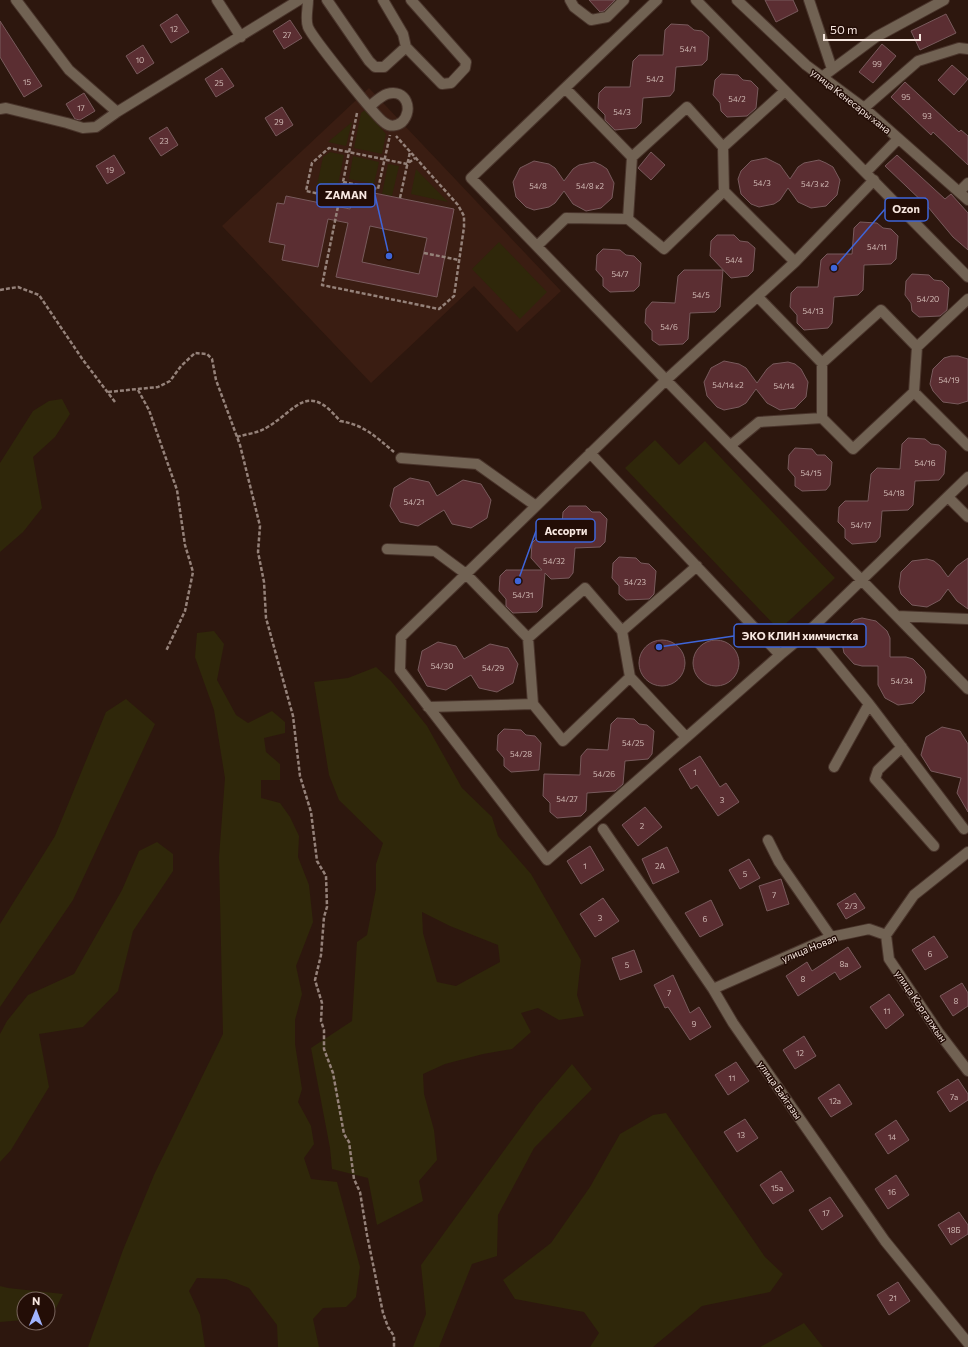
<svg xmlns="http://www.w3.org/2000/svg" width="968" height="1347" viewBox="0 0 968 1347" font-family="Commissioner,sans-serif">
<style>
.built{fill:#3a1d12}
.green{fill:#2f270a;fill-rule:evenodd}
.building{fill:#5b2e32;stroke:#785a5c;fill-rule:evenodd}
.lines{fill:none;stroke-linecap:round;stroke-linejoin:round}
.minor-casing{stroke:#49342b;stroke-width:12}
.path{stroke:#95827a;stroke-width:2.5;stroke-dasharray:4 2;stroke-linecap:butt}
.minor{stroke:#716253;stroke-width:10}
.labels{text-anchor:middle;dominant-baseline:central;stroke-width:3;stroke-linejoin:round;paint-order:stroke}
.number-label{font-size:8px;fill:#d0b9b4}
.street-label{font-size:10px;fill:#f7e7e0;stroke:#230d06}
.leader{fill:none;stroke:#3e65d9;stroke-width:1.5}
.callout-dot{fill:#3e65d9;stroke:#230d06;stroke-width:1.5}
.callout{fill:#230d06;stroke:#3e65d9;stroke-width:1.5}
.callout-label{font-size:11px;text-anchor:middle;font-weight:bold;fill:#f7e7e0}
</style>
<rect width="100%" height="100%" fill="#2d170e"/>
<path class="built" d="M369 88 561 291 517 332 474 286 371 383 222 226Z"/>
<path class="green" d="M365 110 386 134 382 154 354 148 361 113Z
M352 122 346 146 328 142Z
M330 152 344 155 337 190 317 185 323 157Z
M353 156 379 162 374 184 349 179Z
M388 164 399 166 392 196 382 194Z
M416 169 448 202 411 194Z
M499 242 547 292 520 319 472 269Z
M62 399 70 414 55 437 33 457 42 508 23 532 0 552V463L33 411 49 401Z
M655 440 679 465 705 441 835 578 779 630 625 468Z
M214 631 224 644 217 680 236 715 248 723 272 711 285 722V733L264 738 266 752 280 764V780H261V798L280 803 290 817 299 836 298 857 309 885 313 922 296 966 302 994 295 1020V1044L302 1089 298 1102 311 1126 314 1144 304 1158 311 1179 337 1182 360 1267 356 1297 346 1307 323 1308 313 1319 319 1347H278L277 1325 249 1288 226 1279 197 1278 189 1291 200 1315 205 1347H88L123 1250 154 1175 223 1034 219 857 225 778 214 710 195 657 197 633Z
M376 667 391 681 427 726 462 788 492 817 498 836 531 874 581 960 577 995 584 1016 559 1020 538 1008 521 1013 531 1032 512 1049 483 1054 445 1064 423 1074 424 1094 434 1130 437 1160 419 1181 423 1201 377 1225 368 1178 332 1169 330 1148 311 1048 352 1021 357 942 367 935 376 889V864L383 843 339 800 329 775 314 682 348 678ZM422 912 450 926 498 945 500 962 456 986 437 982 423 933Z
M126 699 155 724 73 900 0 1007V924L55 836 106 712Z
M157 842 173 854V871L133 931 118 991 83 1027 39 1034 49 1087 11 1150 0 1162V1034L7 1021 28 995 74 974 122 890 139 851Z
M572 1064 592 1089 534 1148 498 1215 497 1256 472 1264 439 1347H413L426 1314 421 1265 537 1105Z
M666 1113 765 1257 783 1274 770 1292 702 1306 653 1347H590L599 1333 584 1312 515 1299 503 1280 551 1243 590 1187 620 1134 653 1115Z
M0 1286 8 1288 63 1294 51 1318H48V1299H24V1320L0 1322Z
M804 1323 823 1347H760Z"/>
<path class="building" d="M589 0H615L604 11 600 12Z
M765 0H793L798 11 776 22Z
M177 14 189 32 171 43 160 25Z
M946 14 956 33 920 50 911 31Z
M290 20 302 38 284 49 273 31Z
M0 21 42 86 24 97 0 57Z
M671 24 688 25 694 30 702 31 709 37 707 60 702 65 676 67 674 91 670 96 643 98 641 123 636 128 615 130 605 120V115L598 108 599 93 605 87H630L633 61 639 55H663L665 30Z
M882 44 896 56 873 83 859 72Z
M143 45 154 63 137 74 126 56Z
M952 65 968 79 954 95 938 80Z
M222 68 234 86 216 97 205 79Z
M721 74 738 75 743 80 751 81 758 88 756 108 747 116 727 117 721 111 720 103 713 95 715 80Z
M905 82 959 132 961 130 968 136V165L933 132 931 135 891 97Z
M84 93 95 111 80 120 75 119 66 104Z
M282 107 293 125 276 136 265 118Z
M167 127 178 145 161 156 149 138Z
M651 152 665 165 651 180 638 168Z
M114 155 125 173 107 184 96 166Z
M897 155 945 199 951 194 968 213V250L953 237 928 207 885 166Z
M766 158 780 165 790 179 798 167 804 163 819 160 826 163 833 167 840 180 837 195 826 206 811 208 798 202 788 188 780 200 774 204 759 207 751 204 741 194 738 179 741 171 751 161Z
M534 161 549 164 555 168 564 181 573 169 579 165 594 162 601 165 607 169 614 183 612 198 601 208 586 211 573 204 564 191 555 203 549 207 534 210 526 207 516 197 513 182 520 168Z
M354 189 454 209 437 297 336 277 348 223 328 219 318 267 282 260 285 245 269 242 277 203 284 204 286 196 350 209ZM370 226 427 238 419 274 362 262Z
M860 222 877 223 883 228 891 229 898 236 896 259 891 264 864 265 863 290 858 295 834 297 832 323 828 328 804 330 797 323V315L790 307 791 293 797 287H818L821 260 827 254H852L854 228Z
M717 235H734L740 241 748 242 755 248 753 271 748 276 731 278 710 256 711 241Z
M603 249 620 250 626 255 634 256 641 263 639 286 634 291 610 292 603 286V278L596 270 597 255Z
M684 270H723L720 307 715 312 690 313 688 339 683 344 659 345 652 340V331L645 323 646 309 652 302 675 303 678 276Z
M912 274 929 275 934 280 942 281 949 288 947 310 940 316 919 317 912 311 911 303 905 295 906 281Z
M951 356H958L968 359V401L958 404 943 402 933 391 930 384 933 369 944 358Z
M724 361 739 364 746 368 757 383 767 369 773 364 788 362 795 364 801 369 808 382 806 397 795 408 780 410 767 403 756 389 746 403 739 407 724 410 717 407 707 396 704 382 711 368Z
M908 438 925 439 931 444 939 445 946 451 944 474 939 480 915 481 913 505 908 510 882 511 880 537 876 542 852 544 845 538V529L838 522 839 507 845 501H868L871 474 877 468 900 469 902 444Z
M795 448 812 449 817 455H825L832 462 830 485 826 490 802 491 795 486V477L788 469 789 455Z
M410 478 429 482 437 496 463 480 481 484 491 500 487 518 471 528 452 524 444 510 418 526 400 522 390 506 394 488Z
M569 506H586L592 512H600L607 519 605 542 600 547 575 548 573 573 569 578 551 579 545 573 542 607 537 612 513 613 506 606V599L499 591 500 576 506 570H542L531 558 532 543 538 537H561L563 512Z
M619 557 636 558 641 563 649 564 656 571 654 594 649 599 626 600 619 594V586L612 578 613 563Z
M968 558V609L957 601 948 589 940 600 927 607 912 605 901 594 899 587 901 572 912 561 927 559 934 561 940 566 948 577 957 566Z
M862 618 876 621 887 631 890 638V657H906L913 659 924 670 926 677 924 692 913 703 898 705 885 698 878 685V666H862L854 664 844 653 841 638 844 631 854 620Z
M639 663a23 23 0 1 1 46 0a23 23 0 1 1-46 0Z
M693 663a23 23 0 1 1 46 0a23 23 0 1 1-46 0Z
M438 642 456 646 464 659 490 644 508 648 518 664 513 683 497 692 479 688 471 675 446 690 427 686 418 670 422 651Z
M617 718 634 719 639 724 647 725 654 731 652 754 648 759 625 761 623 784 615 791 587 793 586 811 581 816 557 818 550 812V803L543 796 544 774 580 775 581 756 587 749 608 750 611 724Z
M942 727 960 731 968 744V812L957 793 961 778 931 771 921 755 926 737Z
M504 729 521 730 526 735 535 736 541 743 539 770 511 772 504 766V758L497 750 498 735Z
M700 756 720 787 726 783 739 802 718 816 697 785 691 789 679 769Z
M645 807 662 827 638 846 622 825Z
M590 846 604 870 581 884 567 861Z
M667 847 679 872 653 884 642 859Z
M749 859 760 878 740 889 729 870Z
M781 879 789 904 767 911 759 886Z
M855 893 865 908 846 919 837 904Z
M603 898 619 921 595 937 580 914Z
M711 900 723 925 700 937 685 913Z
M934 936 948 957 925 970 912 950Z
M848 947 861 967 840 980 835 972 798 996 786 976 807 962 812 971Z
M634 950 642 972 620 980 612 958Z
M673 975 690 1013 699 1007 711 1027 690 1040 668 1007 665 1008 654 985Z
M962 983 968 993V1006L953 1016 940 996Z
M889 994 904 1015 886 1029 870 1007Z
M804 1036 816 1056 795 1069 783 1050Z
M736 1062 749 1081 728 1095 715 1075Z
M958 1079 968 1094V1100L950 1112 937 1092Z
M839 1084 852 1104 831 1117 818 1098Z
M745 1119 758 1138 737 1152 724 1132Z
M896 1120 909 1140 888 1154 875 1134Z
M781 1171 794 1191 773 1204 760 1185Z
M896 1175 909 1195 888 1209 875 1189Z
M830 1197 843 1216 822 1230 809 1210Z
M959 1212 968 1225V1234L951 1245 938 1225Z
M898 1282 910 1301 889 1315 877 1295Z"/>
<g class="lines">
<defs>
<path id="minor" d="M16 0 69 70 117 112
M217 0 241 37
M308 0C308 9 305 19 308 27 312 37 377 119 385 123 390 127 397 126 402 122 414 110 406 88 387 94 381 96 375 102 370 106
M327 0 369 61 375 67H384L406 47 403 34 383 0
M570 0 574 7 591 20 607 17 624 0
M657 0 471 178 666 380 401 637 400 670 547 860 780 655 809 631 968 477
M696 0 968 277
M737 0 806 65 864 108 968 200
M809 0 832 69
M406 47 442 84 451 83 465 68 466 62 411 0
M822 77 876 37 944 0
M565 88 632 157
M687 107 723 147 724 191 664 249 628 219 632 157Z
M864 108 918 61 959 48 968 49
M0 109 6 108 67 123 83 128 96 127 117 112 299 0
M723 147 785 91
M866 172 898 139
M874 180 795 262 666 380 968 689
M724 191 795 262
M959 192 968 183
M537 246 566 218 628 219
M758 297 822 363 881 310 917 347 914 392 853 449 822 418V363
M917 347 968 299
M914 392 968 446
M731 445 759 422 822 418
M590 453 780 655
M401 458 477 464 536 506
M948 497 968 517
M387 549 435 551 466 574 528 638 585 588 622 631 630 677 563 741 533 704 528 638
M897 616 968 619
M622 631 697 566
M809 631 869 704 964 829
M630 677 686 737
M428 707 533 704
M902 747 878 770 875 779 934 846
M834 767 869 704
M603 829 713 989 733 1023 885 1241 968 1343
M768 840 779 862 831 937
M886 935 889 959 939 1033 968 1071
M713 989 831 937 869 929 886 935 914 895 968 852"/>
</defs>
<use href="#minor" class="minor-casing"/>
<path class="path" d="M357 113 322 285 439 309 454 296 464 227V216L458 205 396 136
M343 182 378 189 390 135
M340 198 306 191 312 163 329 148 407 164 415 158
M400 198 410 152
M424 253 459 260
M0 290 18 287 39 295 83 360 115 402
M138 390 149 410 177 490 185 545 193 572 185 611 166 651
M108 392 158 387 170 381 181 366 195 353 207 354 212 359 216 380 240 445 260 526 258 552 264 582 266 618 293 716 300 776 311 812 317 861 326 876 327 907 324 917 321 955 315 980 322 1003 321 1021 324 1030V1049L333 1073 344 1134 349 1142 354 1179 360 1192 367 1235 383 1313 388 1327 394 1336V1347
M237 437C246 434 258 433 266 428 298 409 307 381 340 421 364 425 375 436 394 452"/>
<use href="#minor" class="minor"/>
</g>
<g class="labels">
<g class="number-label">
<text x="174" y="29">12</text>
<text x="287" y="35">27</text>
<text x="688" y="49">54/1</text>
<text x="140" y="60">10</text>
<text x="877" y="64">99</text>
<text x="655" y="79">54/2</text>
<text x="27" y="82">15</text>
<text x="219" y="83">25</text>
<text x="906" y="97">95</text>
<text x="737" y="99">54/2</text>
<text x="81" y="108">17</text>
<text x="622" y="112">54/3</text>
<text x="927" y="116">93</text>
<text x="279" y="122">29</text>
<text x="164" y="141">23</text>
<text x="110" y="170">19</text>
<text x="762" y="183">54/3</text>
<text x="815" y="184">54/3 к2</text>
<text x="538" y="186">54/8</text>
<text x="590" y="186">54/8 к2</text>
<text x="877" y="247">54/11</text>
<text x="734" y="260">54/4</text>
<text x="620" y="274">54/7</text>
<text x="701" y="295">54/5</text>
<text x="928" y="299">54/20</text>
<text x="813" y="311">54/13</text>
<text x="669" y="327">54/6</text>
<text x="949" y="380">54/19</text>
<text x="728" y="385">54/14 к2</text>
<text x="784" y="386">54/14</text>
<text x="925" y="463">54/16</text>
<text x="811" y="473">54/15</text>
<text x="894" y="493">54/18</text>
<text x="414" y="502">54/21</text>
<text x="861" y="525">54/17</text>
<text x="554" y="561">54/32</text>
<text x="635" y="582">54/23</text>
<text x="523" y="595">54/31</text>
<text x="442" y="666">54/30</text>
<text x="493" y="668">54/29</text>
<text x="902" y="681">54/34</text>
<text x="633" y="743">54/25</text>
<text x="521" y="754">54/28</text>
<text x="695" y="772">1</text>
<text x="604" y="774">54/26</text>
<text x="567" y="799">54/27</text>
<text x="722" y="800">3</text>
<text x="642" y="826">2</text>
<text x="585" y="866">1</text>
<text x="660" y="866">2А</text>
<text x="745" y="874">5</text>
<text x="774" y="895">7</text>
<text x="851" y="906">2/3</text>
<text x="600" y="918">3</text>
<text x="705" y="919">6</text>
<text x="930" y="954">6</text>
<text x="844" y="964">8а</text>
<text x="627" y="965">5</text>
<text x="803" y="979">8</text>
<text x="669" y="993">7</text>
<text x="956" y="1001">8</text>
<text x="887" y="1011">11</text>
<text x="694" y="1024">9</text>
<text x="800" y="1053">12</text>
<text x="732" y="1078">11</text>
<text x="954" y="1097">7а</text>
<text x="835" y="1101">12а</text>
<text x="741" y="1135">13</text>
<text x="892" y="1137">14</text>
<text x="777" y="1188">15а</text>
<text x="892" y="1192">16</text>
<text x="826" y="1213">17</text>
<text x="954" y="1230">18Б</text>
<text x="893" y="1298">21</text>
</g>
<g class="street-label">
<text transform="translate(851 101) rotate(38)">улица Кенесары хана</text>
<text transform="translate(809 948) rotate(-22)">улица Новая</text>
<text transform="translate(921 1006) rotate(56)">улица Коргалжын</text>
<text transform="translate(780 1090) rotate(55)">улица Байгазы</text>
</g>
</g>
<path class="leader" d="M389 256L375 195M834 268L885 209M518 581L536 531M659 647L734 636"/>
<g class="callout-dot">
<circle cx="389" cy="256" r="4"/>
<circle cx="834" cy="268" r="4"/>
<circle cx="518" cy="581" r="4"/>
<circle cx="659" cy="647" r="4"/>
</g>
<g class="callout">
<rect x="317" y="184" width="58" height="23" rx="4"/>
<rect x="885" y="198" width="43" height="23" rx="4"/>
<rect x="536" y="519" width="59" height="23" rx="4"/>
<rect x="734" y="624" width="132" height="23" rx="4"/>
</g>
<g class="callout-label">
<text x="346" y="199">ZAMAN</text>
<text x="906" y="213">Ozon</text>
<text x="566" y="535">Ассорти</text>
<text x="800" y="640">ЭКО КЛИН химчистка</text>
</g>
<g transform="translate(36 1311) rotate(1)"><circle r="19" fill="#230d06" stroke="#78645d"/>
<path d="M0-3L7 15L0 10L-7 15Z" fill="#a0b3fd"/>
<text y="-6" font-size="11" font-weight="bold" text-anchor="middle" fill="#f7e7e0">N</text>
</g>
<path d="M824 34v6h96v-6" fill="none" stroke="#f7e7e0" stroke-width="2"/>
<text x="830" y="34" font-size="12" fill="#f7e7e0" stroke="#230d06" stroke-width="3" paint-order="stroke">50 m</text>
</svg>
